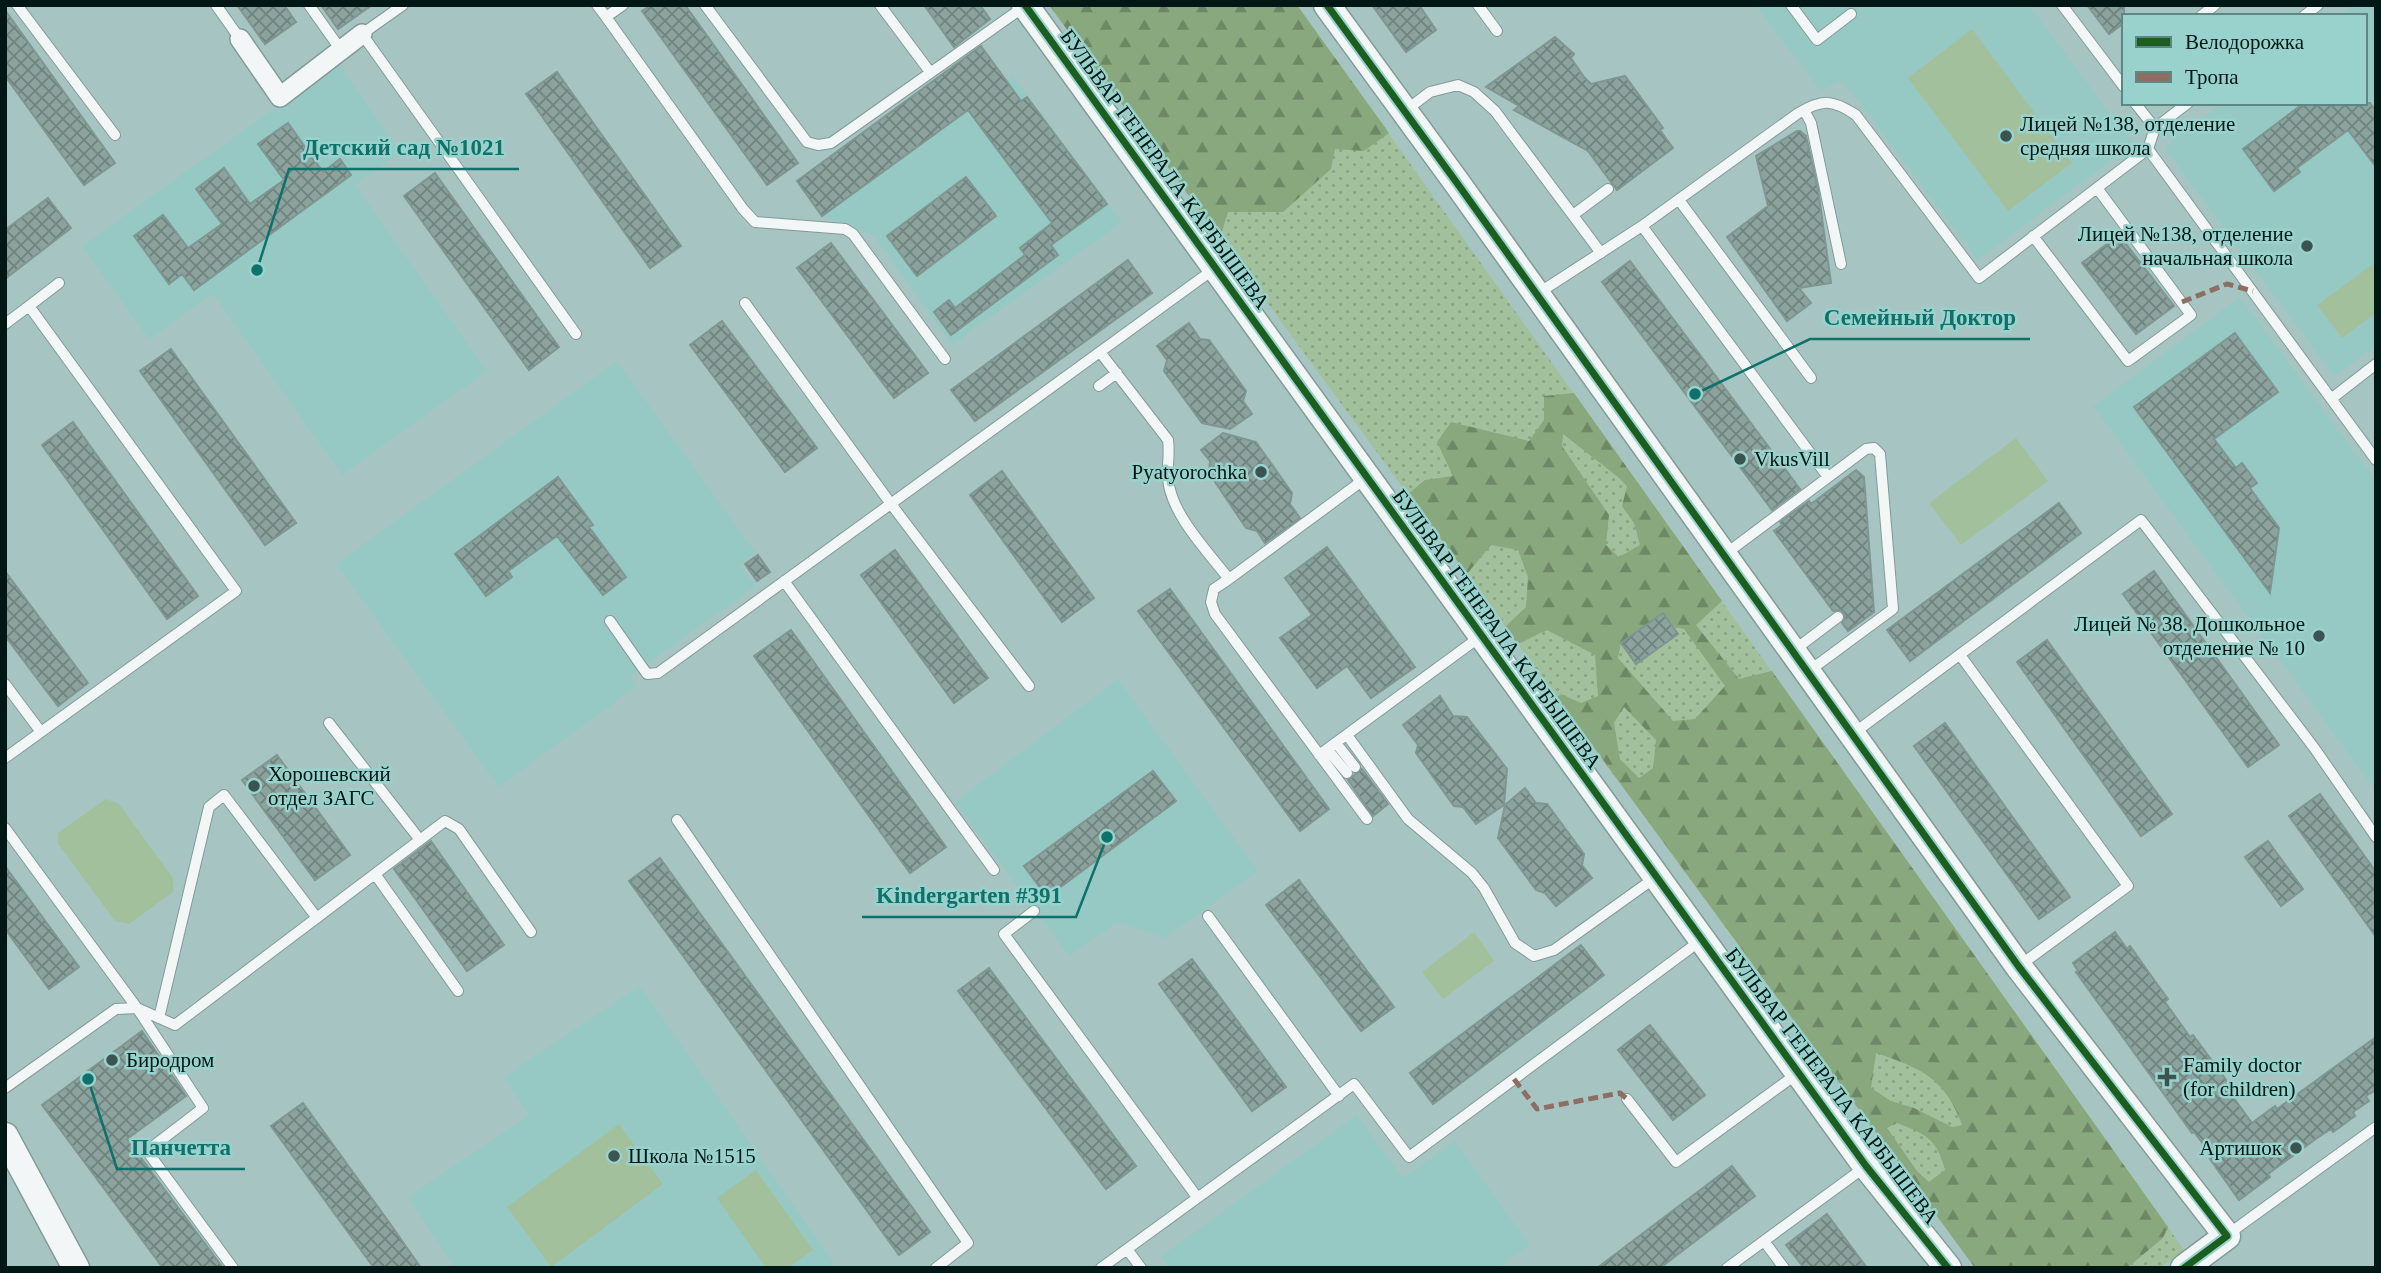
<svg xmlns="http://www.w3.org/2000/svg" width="2381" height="1273" viewBox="0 0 2381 1273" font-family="Georgia,serif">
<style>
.built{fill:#96c9c4}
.grass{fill:url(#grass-dots)}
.forest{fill:url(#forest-firs);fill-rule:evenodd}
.pitch{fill:#a2c09c}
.building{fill:url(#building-cross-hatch);stroke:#7f9691;stroke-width:2}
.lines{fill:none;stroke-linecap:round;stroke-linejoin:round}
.lane-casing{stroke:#829a98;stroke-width:12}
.street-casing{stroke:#829a98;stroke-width:22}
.secondary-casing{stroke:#829a98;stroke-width:29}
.lane{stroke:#f2f6f6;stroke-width:10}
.street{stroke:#f2f6f6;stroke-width:19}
.secondary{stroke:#f2f6f6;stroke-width:26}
.quiet{stroke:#8d6e63;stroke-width:5;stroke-dasharray:10 5;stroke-linecap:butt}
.cycleway-casing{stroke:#99d2cc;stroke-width:11}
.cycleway{stroke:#1b5e20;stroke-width:7}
.poi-dot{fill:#3b5452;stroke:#99d2cc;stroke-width:2.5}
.labels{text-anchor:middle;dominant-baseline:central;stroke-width:5;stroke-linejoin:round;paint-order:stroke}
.poi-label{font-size:21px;fill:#011715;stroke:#99d2cc;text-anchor:start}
.street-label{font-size:21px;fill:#011715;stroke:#99d2cc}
.leader{fill:none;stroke:#0e716a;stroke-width:2.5}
.callout-dot{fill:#0e716a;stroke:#99d2cc;stroke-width:2.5}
.callout-label{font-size:23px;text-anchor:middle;font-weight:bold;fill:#0e716a;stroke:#99d2cc;stroke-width:5;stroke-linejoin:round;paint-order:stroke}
</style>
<defs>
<pattern id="grass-dots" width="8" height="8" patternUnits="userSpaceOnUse" patternTransform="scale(1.75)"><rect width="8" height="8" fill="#a2c09c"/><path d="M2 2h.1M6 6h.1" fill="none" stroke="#8aa486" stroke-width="1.8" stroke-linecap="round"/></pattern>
<pattern id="forest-firs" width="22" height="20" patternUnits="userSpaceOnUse" patternTransform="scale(1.75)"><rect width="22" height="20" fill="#89a87d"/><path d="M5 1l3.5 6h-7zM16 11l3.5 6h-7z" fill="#6e8865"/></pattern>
<pattern id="building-cross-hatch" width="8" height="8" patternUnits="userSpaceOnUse" patternTransform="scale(1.75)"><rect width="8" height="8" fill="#8ba29d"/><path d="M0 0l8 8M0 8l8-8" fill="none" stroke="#6f837f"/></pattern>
</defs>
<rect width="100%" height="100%" fill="#a6c5c2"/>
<path class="built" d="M1755 5H2029L2133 144 1978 260 1857 99 1840 81 1821 91Z
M2354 5H2376V346L2334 376 2164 147 2222 103H2365V16H2340Z
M338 63 401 152 355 185 487 371 342 475 213 294 149 339 82 246Z
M1013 76 1122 222 952 345 874 236 822 216Z
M2240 297 2376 481V791L2093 406Z
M617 361 756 553 740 565 756 586 630 676 637 686 499 787 336 564Z
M1118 679 1258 871 1165 938 1117 922 1069 956 955 802Z
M640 986 834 1263 828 1268H455L408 1197 529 1115 504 1077Z
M1357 1115 1403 1178 1455 1141 1530 1245 1498 1268H1170L1161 1256Z"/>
<path class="grass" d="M1049 5H1297L2184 1250 2160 1268H1975Z"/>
<path class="forest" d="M1049 5H1297L1389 133 1364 151 1335 149 1331 169 1283 212H1228L1220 238Z
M1574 393 1722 601 1696 625 1739 679 1772 671 2168 1227 2163 1238 2127 1268H1975L1557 697 1561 694 1581 703 1598 696 1595 655 1547 630 1518 644 1505 627 1526 607 1528 577 1518 550 1491 545 1467 574 1408 494 1425 480 1453 476 1437 442 1451 422 1529 441 1544 420V396ZM1563 434 1618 477 1627 486 1622 506 1634 523 1640 545 1619 557 1606 545 1609 515 1562 446ZM1661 623 1684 629 1725 686 1695 719 1673 721 1618 658 1621 642ZM1624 707 1656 740 1653 768 1639 778 1620 759 1614 723ZM1876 1053C1921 1068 1945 1078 1962 1125L1952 1127 1914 1108 1891 1101 1871 1088ZM1897 1123C1926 1134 1937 1139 1945 1170L1929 1182 1917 1171 1887 1128Z"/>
<path class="pitch" d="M1972 29 2072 163 2008 211 1908 78Z
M2376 262V313L2342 338 2317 305Z
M2016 438 2048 481 1961 545 1929 503Z
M106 799 119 804 173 878V892L129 924 115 921 58 844V833Z
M1474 932 1494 961 1443 999 1422 972Z
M619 1124 663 1184 551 1267 507 1207Z
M756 1170 813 1250 787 1268H766L717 1198Z"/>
<path class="building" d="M237 5H284L296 22 265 44Z
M321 5H372L338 29Z
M651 5H685L798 163 767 185 642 11Z
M924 5H980L990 19 954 47Z
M1372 5H1419L1436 30 1406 52Z
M2087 5H2124V23L2109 34Z
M5 10 115 163 84 185 5 76Z
M1555 37 1574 54 1571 58 1584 77 1591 84 1625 76 1663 128 1660 130 1673 148 1617 190 1588 151 1514 110 1519 106 1486 87Z
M981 46 1021 101 1027 97 1107 204 1051 245 1058 255 951 335 934 312 949 300 955 308 1025 255 1020 248 1052 223 968 110 822 216 797 181Z
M557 72 681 246 650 268 526 94Z
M2304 103H2370L2376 111V167L2348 130 2297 168 2300 172 2274 191 2243 149Z
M288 123 323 172 340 159 351 175 194 290 182 274 169 284 134 236 163 215 188 248 222 224 196 189 224 168 250 204 284 180 258 144Z
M1797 131H1800L1806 136 1818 189 1831 283 1799 288 1811 303 1787 321 1727 237 1768 206 1756 156Z
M435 173 559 347 529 370 404 196Z
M966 177 996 216 917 276 887 236Z
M48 198 71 228 5 279V230Z
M2119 235 2174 306 2136 334 2082 263Z
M831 243 928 373 894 398 797 268Z
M1128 260 1152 293 975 421 951 390Z
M1630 261 1800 489 1772 510 1602 282Z
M722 321 817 448 785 472 690 345Z
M1189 323 1200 339 1209 340 1246 391 1243 401 1252 414 1230 429 1202 423 1164 371 1167 360 1157 346Z
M2235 333 2278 392 2214 439 2236 468 2242 463 2257 483 2250 488 2279 528 2270 593 2134 407Z
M171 349 296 523 265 545 140 371Z
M73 422 198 596 167 619 42 445Z
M1223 433 1256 442 1292 493 1290 504 1300 518 1265 543 1257 531 1246 528 1209 473 1210 461 1201 450Z
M1856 470 1864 477 1874 612 1848 631 1842 623 1845 619 1844 613 1840 610 1833 611 1774 531 1782 525 1780 522 1809 501 1811 504Z
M1002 471 1094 598 1062 622 970 495Z
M558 477 593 525 589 527 626 577 603 595 557 536 508 571 512 577 486 596 455 554Z
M2059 503 2081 533 1910 661 1887 630Z
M1327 547 1415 667 1371 698 1347 666 1317 688 1280 638 1312 615 1285 578Z
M895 550 988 678 954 703 861 575Z
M758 555 770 572 757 581 745 564Z
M5 571 88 683 58 706 5 636Z
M2154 571 2279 745 2248 767 2123 594Z
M1170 589 1329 809 1300 831 1138 611Z
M1663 613 1678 634 1636 664 1621 643Z
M791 630 946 847 910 873 754 656Z
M2047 640 2172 814 2141 836 2017 662Z
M1440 696 1453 716 1467 717 1507 769 1504 805 1476 824 1463 807 1454 806 1416 753 1418 745 1403 725Z
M1945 723 2070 897 2039 919 1914 746Z
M277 755 350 855 315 880 242 780Z
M1362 769 1388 804 1373 816 1348 780Z
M1153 771 1176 801 1047 897 1024 866Z
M1525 788 1536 803 1547 804 1584 854 1582 865 1592 878 1556 906 1545 893 1536 890 1498 838 1505 805Z
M2320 794 2376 872V937L2289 816Z
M431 841 504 945 467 971 394 869Z
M2268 841 2303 889 2281 906 2245 857Z
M660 858 930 1232 899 1255 629 881Z
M5 866 79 967 49 989 5 929Z
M1299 880 1394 1007 1361 1031 1266 905Z
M2115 932 2127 949 2130 946 2157 984 2168 999 2165 1002 2190 1037 2193 1035 2232 1088 2228 1090 2252 1123 2275 1106 2277 1109 2376 1037V1090L2366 1096 2369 1101 2353 1112 2355 1116 2333 1132 2331 1129 2317 1138 2268 1174 2270 1177 2239 1200 2210 1159 2213 1157 2194 1132 2192 1133 2076 972 2078 971 2073 963Z
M1581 945 1604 975 1433 1104 1410 1073Z
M1192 959 1286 1087 1252 1111 1159 984Z
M989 968 1136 1166 1106 1189 958 991Z
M1650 1025 1705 1095 1673 1120 1618 1050Z
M142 1031 186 1096 127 1139 223 1268H163L42 1105Z
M303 1103 391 1225 421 1268H374L271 1126Z
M1732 1166 1755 1196 1698 1239 1660 1268H1597Z
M1827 1214 1867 1268H1804L1786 1245Z"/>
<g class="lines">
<defs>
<path id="lane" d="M17 5 115 135
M216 5 240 39
M309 5 341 50
M403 5 362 34 576 334
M597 5 606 17
M623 5 606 17 743 209 755 222 845 229 853 234 945 359
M705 5 807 142 818 145 831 143 1025 6
M880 5 930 72
M1478 5 1497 31
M1791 5 1817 40 1851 14
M2062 5 2124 87
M2201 16 2215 5
M2304 16 2318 5
M2135 103 2155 128
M1804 110 1811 123 1841 264
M1405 111 1430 92 1458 85 1474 92 1495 111 1601 253
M2148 149 2376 460
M1679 200 1811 378
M1573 215 1608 189
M1642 226 1828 477
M2033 236 2128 361 2191 315 2097 188
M1537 294 1642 226 1797 114C1822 99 1832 99 1856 115L1979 278 2148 149 2155 128 2188 103
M745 303 891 504 1029 686
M29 306 59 283
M5 324 29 306 236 591 5 758
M1100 352 1168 440C1170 454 1167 464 1168 478 1170 513 1208 552 1229 579L1214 589 1211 602 1215 614 1367 819
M1099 386 1117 373
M2331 399 2376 364
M1724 555 1866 449 1874 448 1880 454 1893 609 1809 671
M1229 579 1366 478
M784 581 994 870
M610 621 647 674 658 673 1214 269
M1793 651 1838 617
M1960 655 2128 886 2019 966
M5 684 41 732
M329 723 420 840
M1854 733 2141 520 2315 749 2376 837
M1347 735 1408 819 1472 873 1484 888 1515 943 1534 956 1554 950 1656 877
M1336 743 1355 767
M1327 749 1347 773
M1319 755 1481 636
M677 820 968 1243 936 1268
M5 828 137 1008 203 1108 147 1151 233 1268
M375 874 458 991
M1034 911 1004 934 1197 1197
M1208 916 1339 1096
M159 1018 209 807 224 795 317 918
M5 1088 116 1009 137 1008 175 1025 445 821 459 829 531 932
M1627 1099 1676 1162 1798 1073
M2227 1235 2376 1127
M1764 1241 1784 1268
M1127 1249 1141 1268
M1101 1268 1354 1084 1409 1157 1700 941
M1727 1268 1865 1167"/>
<path id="street" d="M240 39 280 97 362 34"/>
<path id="secondary" d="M1025 5 1866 1166 1948 1268
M1327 5 1457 183 2019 967 2227 1236 2184 1268
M5 1136 76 1268"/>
</defs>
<use href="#lane" class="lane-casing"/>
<use href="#street" class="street-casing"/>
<use href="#secondary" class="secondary-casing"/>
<use href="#lane" class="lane"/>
<use href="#street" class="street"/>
<use href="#secondary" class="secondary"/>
<path class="quiet" d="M2182 302 2227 284 2253 291
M1514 1079 1537 1109 1620 1093 1627 1099"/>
<defs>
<path id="cycleway" d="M1025 5 1866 1166 1948 1268
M1327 5 1457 183 2019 967 2227 1236 2184 1268"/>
</defs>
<use href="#cycleway" class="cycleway-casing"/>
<use href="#cycleway" class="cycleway"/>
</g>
<g class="poi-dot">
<circle cx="2006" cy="136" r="7"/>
<circle cx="2307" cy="246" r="7"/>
<circle cx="1740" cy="459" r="7"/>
<circle cx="1261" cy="472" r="7"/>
<circle cx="2319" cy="636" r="7"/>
<circle cx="254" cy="786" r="7"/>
<circle cx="112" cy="1060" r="7"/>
<path d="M2163.5 1066.5h7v7h7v7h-7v7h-7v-7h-7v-7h7z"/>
<circle cx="2296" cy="1148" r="7"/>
<circle cx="614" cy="1156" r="7"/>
</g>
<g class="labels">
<g class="poi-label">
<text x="2020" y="124">Лицей №138, отделение<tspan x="2020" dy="24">средняя школа</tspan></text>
<text x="2293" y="234" text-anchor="end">Лицей №138, отделение<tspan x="2293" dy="24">начальная школа</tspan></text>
<text x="1754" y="459">VkusVill</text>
<text x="1247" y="472" text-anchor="end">Pyatyorochka</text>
<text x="2305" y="624" text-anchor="end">Лицей № 38. Дошкольное<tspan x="2305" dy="24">отделение № 10</tspan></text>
<text x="268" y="774">Хорошевский<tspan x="268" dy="24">отдел ЗАГС</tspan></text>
<text x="126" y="1060">Биродром</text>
<text x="2183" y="1065">Family doctor<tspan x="2183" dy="24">(for children)</tspan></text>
<text x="2282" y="1148" text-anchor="end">Артишок</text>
<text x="628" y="1156">Школа №1515</text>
</g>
<g class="street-label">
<text transform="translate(1165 169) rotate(54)">БУЛЬВАР ГЕНЕРАЛА КАРБЫШЕВА</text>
<text transform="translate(1497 629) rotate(54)">БУЛЬВАР ГЕНЕРАЛА КАРБЫШЕВА</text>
<text transform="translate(1832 1086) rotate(53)">БУЛЬВАР ГЕНЕРАЛА КАРБЫШЕВА</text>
</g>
</g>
<path class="leader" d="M257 270L289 169H519M1695 394L1810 339H2030M1107 837L1076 917H862M88 1079L117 1169H245"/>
<g class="callout-dot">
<circle cx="257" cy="270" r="7"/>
<circle cx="1695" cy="394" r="7"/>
<circle cx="1107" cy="837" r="7"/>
<circle cx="88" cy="1079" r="7"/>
</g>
<g class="callout-label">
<text x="404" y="155">Детский сад №1021</text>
<text x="1920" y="325">Семейный Доктор</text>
<text x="969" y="903">Kindergarten #391</text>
<text x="181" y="1155">Панчетта</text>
</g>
<rect width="2381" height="1273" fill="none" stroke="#011715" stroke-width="14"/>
<rect x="2122" y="14" width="245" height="91" fill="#99d2cc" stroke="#5c8783" stroke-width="2"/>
<rect x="2136" y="37" width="35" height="10" fill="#1b5e20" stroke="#5c8783" stroke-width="2"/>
<text x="2185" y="49" font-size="21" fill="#011715">Велодорожка</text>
<rect x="2136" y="72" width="35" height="10" fill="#8d6e63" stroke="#5c8783" stroke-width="2"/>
<text x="2185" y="84" font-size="21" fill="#011715">Тропа</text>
</svg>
